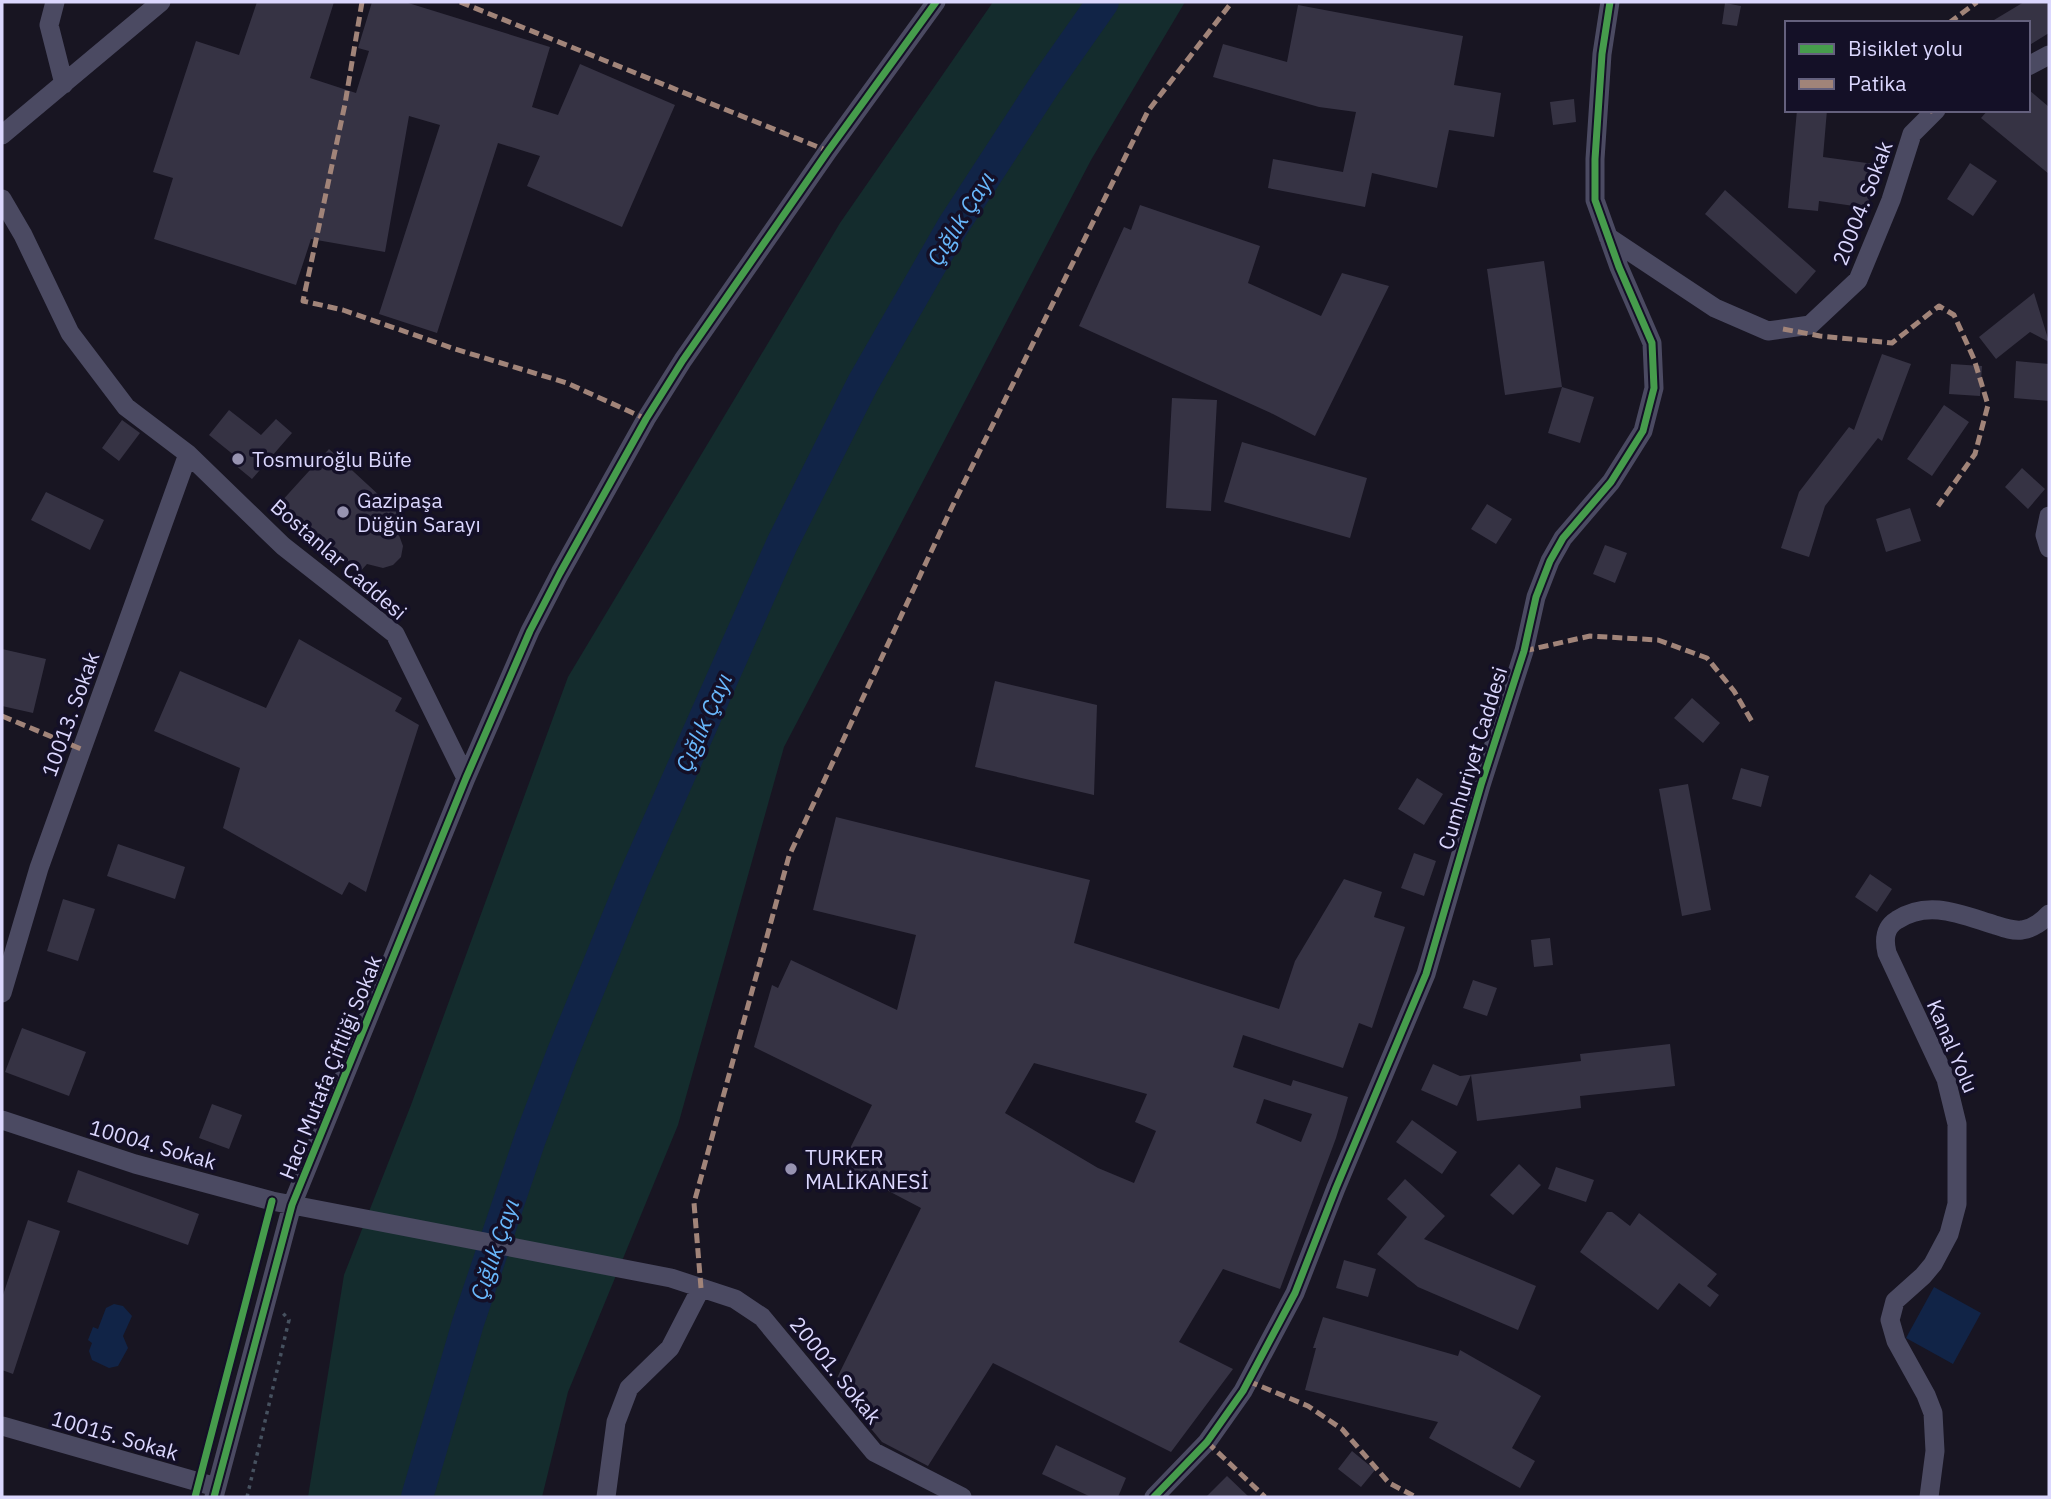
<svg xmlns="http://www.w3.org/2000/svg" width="2051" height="1499" viewBox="0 0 2051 1499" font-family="'IBM Plex Sans',sans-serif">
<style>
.green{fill:#142c2d}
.water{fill:#112447}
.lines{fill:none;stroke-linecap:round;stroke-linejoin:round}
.river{stroke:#112447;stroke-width:32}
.building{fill:#363344;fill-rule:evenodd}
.path{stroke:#46515f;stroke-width:3.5;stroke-dasharray:3.5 5;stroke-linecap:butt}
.minor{stroke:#4b4a62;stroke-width:19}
.quiet{stroke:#a18479;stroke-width:5;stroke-dasharray:10 5;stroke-linecap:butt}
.cycleway-casing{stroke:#141027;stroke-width:11}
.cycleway{stroke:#469c4c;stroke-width:7}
.poi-dot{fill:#9793b1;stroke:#141027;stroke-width:2.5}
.labels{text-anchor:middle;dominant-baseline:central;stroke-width:7;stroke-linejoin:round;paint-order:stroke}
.street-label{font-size:21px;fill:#dbd7fe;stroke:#141027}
.poi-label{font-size:21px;fill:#dbd7fe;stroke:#141027;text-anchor:start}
.water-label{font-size:23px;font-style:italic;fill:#68b7fb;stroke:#141027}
</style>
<rect width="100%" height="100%" fill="#181522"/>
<path class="green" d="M993 2H1185L1091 160 784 747 678 1125 568 1392 542 1497H308L344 1275 411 1105 568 677 840 223Z"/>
<path class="water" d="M1934 1287 1981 1313 1953 1364 1906 1338Z
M114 1304 123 1306 132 1316 123 1336 128 1348 118 1366 109 1368 92 1360 89 1351 92 1343 88 1340 93 1327 98 1329 106 1308Z"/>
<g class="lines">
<path class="river" d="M417 1497 468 1323 530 1139 563 1052 633 880 782 544 863 383 953 226 1046 83 1103 2"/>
</g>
<path class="building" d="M257 2H334L310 78 356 93 369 51 358 48 372 2H405L550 47 532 107 558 115 580 64 675 105 622 227 527 186 540 156 498 143 437 333 379 314 440 125 409 116 385 252 311 239 296 285 154 239 173 178 153 172 196 41 239 55Z
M2024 2H2049V33L2028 46V23H1989Z
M1725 3 1741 6 1737 26 1722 24Z
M1298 5 1463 36 1454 85 1501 93 1494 137 1449 130 1437 188 1372 173 1365 207 1268 188 1273 159 1343 172 1356 112 1319 107 1213 77 1223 44 1287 62Z
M2028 89 2049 107V174L1981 118 1988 110H2028Z
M1574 99 1576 122 1553 125 1550 102Z
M1797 110H1827L1823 157 1874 164 1868 208 1819 201 1818 211 1788 208Z
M1970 163 1997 181 1973 216 1947 199Z
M1725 190 1816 271 1796 294 1705 214Z
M1140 205 1260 246 1248 283 1321 316 1342 273 1389 286 1315 436 1273 414 1079 326 1124 227 1131 230Z
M1544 261 1562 387 1505 395 1487 269Z
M2034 293 2049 342 2030 332 1996 359 1979 337Z
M1882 354 1911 364 1882 441 1878 438 1825 506 1809 557 1781 548 1799 492 1849 427 1854 430Z
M2016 361 2049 364V401L2014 398Z
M1951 364 1982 366 1980 396 1949 394Z
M1562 387 1594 397 1580 443 1548 433Z
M1172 398 1217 400 1211 511 1166 508Z
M1944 405 1969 422 1932 476 1907 459Z
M229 410 261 435 276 419 292 433 252 479 235 465 240 460 209 435Z
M122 420 140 433 119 461 102 448Z
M1242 442 1367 478 1350 538 1224 502Z
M329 449 406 520 397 530 403 546 401 557 393 565 383 568 367 564 358 574 280 503Z
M2022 468 2045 489 2028 509 2005 487Z
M46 492 104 520 90 550 31 520Z
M1487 504 1512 519 1496 544 1471 529Z
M1910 508 1921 541 1886 552 1876 519Z
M1605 545 1627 553 1615 583 1593 574Z
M299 639 402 698 395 711 419 725 366 892 349 882 342 895 223 828 240 768 154 731 180 671 266 708Z
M2 649 46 659 33 713 2 706Z
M995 681 1097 705 1094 795 975 767Z
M1692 698 1720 723 1703 743 1674 718Z
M1741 768 1769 776 1761 807 1732 799Z
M1417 778 1443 794 1424 825 1398 809Z
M1688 784 1711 910 1682 916 1659 789Z
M836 817 1090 880 1074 943 1279 1009 1295 961 1344 879 1382 892 1374 917 1405 927 1372 1028 1359 1023 1343 1068 1243 1035 1233 1067 1291 1086 1293 1080 1348 1097 1336 1138 1280 1289 1223 1269 1179 1342 1233 1369 1171 1452 993 1363 928 1466 882 1442 834 1384 921 1208 841 1166 872 1105 754 1047 772 985 778 988 791 960 897 1010 916 935 813 910ZM1034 1063 1147 1094 1135 1122 1156 1131 1134 1183 1098 1168 1005 1113ZM1264 1099 1312 1114 1301 1142 1256 1123Z
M118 844 185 867 175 899 107 876Z
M1414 853 1436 861 1424 896 1401 888Z
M1870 874 1892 889 1877 912 1855 897Z
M63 899 95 909 78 961 47 951Z
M1550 938 1553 965 1534 967 1531 940Z
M1473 980 1497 988 1487 1016 1463 1008Z
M22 1028 86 1052 69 1096 5 1072Z
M1670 1044 1675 1086 1580 1096 1581 1108 1477 1121 1471 1075 1457 1106 1421 1090 1433 1064 1460 1076 1581 1061 1580 1054Z
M212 1104 242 1115 229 1149 199 1138Z
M1412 1120 1457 1152 1442 1174 1396 1142Z
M1519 1164 1541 1185 1513 1215 1490 1195Z
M1556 1167 1594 1180 1586 1202 1548 1189Z
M78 1170 199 1214 188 1245 67 1202Z
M1405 1179 1445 1216 1424 1239 1536 1286 1518 1330 1418 1287 1377 1254 1407 1217 1387 1199Z
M1607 1212H1612L1630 1226 1639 1213 1717 1274 1707 1286 1719 1295 1710 1307 1679 1283 1658 1310 1580 1252Z
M28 1220 60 1231 13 1374 2 1370V1298Z
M1344 1260 1376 1269 1368 1297 1336 1288Z
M1323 1317 1458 1356 1460 1350 1541 1396 1512 1448 1535 1461 1520 1488 1429 1438 1438 1422 1305 1390 1316 1348H1313Z
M1056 1445 1126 1478 1118 1497H1091L1042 1474Z
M1352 1451 1375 1470 1361 1487 1338 1469Z
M1227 1476 1249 1497H1206Z"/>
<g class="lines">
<path class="path" d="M247 1497 289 1320 281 1311"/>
<path class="minor" d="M55 2 49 25 64 84
M2028 66 2049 55
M2 135 161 2
M2 199 23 235 70 333 126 407 188 454 283 546 395 634 466 778
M1608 237 1715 308 1768 331 1810 325 1858 280 1891 200 1912 134 1936 110
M2049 516 2045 535 2049 548
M2 993 39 868 188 454
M2 1120 135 1164 272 1201 671 1278 735 1299 762 1317 874 1452 962 1497
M2 1426 216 1487
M214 1497 292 1205 466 778 530 631 560 573 646 419 683 360 828 151 936 2
M606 1497 616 1422 629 1388 670 1348 701 1288
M1154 1497 1207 1442 1243 1391 1295 1293 1336 1188 1426 974 1481 785 1524 651 1536 597 1550 561 1563 538 1611 482 1643 431 1654 388 1652 343 1619 267 1595 200V159L1602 54 1610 2
M1929 1497 1935 1451 1933 1413 1926 1395 1896 1341 1890 1320 1895 1301 1923 1276 1933 1264 1949 1234 1957 1204V1124L1946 1079 1887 953C1884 940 1884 928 1897 920 1929 899 1962 915 1995 925 2004 928 2012 931 2022 930 2033 928 2042 922 2049 914"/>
<path class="quiet" d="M362 2 345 104 303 301 343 310 455 349 567 383 646 419
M460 2 828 151
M1949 23 1977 2
M1932 110 1933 113
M1783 329 1820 336 1892 343 1939 306 1954 315 1974 359 1988 405 1975 454 1938 506
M1524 651 1590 636 1658 640 1707 658 1734 691 1754 725
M2 716 81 749
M701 1288 694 1203 789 856 952 507 1148 111 1232 2
M1248 1381 1308 1406 1342 1429 1389 1483 1416 1497
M1207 1442 1265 1497"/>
<defs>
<path id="cycleway" d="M195 1497 272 1201
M214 1497 292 1205 466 778 530 631 560 573 646 419 683 360 828 151 936 2
M1154 1497 1207 1442 1243 1391 1295 1293 1336 1188 1426 974 1481 785 1524 651 1536 597 1550 561 1563 538 1611 482 1643 431 1654 388 1652 343 1619 267 1595 200V159L1602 54 1610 2"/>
</defs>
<use href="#cycleway" class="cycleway-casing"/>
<use href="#cycleway" class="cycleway"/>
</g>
<g class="poi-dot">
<circle cx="238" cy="459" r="7"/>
<circle cx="343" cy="512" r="7"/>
<circle cx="791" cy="1169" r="7"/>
</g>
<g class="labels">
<g class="street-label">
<text transform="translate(1862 203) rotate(-69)">20004. Sokak</text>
<text transform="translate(339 559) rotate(41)">Bostanlar Caddesi</text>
<text transform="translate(70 714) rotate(-70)">10013. Sokak</text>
<text transform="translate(1472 758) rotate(-73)">Cumhuriyet Caddesi</text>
<text transform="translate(1953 1046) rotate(67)">Kanal Yolu</text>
<text transform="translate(330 1067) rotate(-68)">Hacı Mutafa Çiftliği Sokak</text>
<text transform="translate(153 1144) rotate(16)">10004. Sokak</text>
<text transform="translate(836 1370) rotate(51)">20001. Sokak</text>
<text transform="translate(115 1435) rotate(16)">10015. Sokak</text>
</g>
<g class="poi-label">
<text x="252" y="459">Tosmuroğlu Büfe</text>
<text x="357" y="500">Gazipaşa<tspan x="357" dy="24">Düğün Sarayı</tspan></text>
<text x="805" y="1157">TURKER<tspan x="805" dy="24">MALİKANESİ</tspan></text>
</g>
<g class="water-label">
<text transform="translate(960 218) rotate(-58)">Çığlık Çayı</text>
<text transform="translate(703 722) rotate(-66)">Çığlık Çayı</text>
<text transform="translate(494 1249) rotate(-71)">Çığlık Çayı</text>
</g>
</g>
<rect width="2051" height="1499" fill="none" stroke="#dbd7fe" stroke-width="7"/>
<rect x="1785" y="21" width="245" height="91" fill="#141027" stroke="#64607d" stroke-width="2"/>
<rect x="1799" y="44" width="35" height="10" fill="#469c4c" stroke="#64607d" stroke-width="2"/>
<text x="1848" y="56" font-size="21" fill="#dbd7fe">Bisiklet yolu</text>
<rect x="1799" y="79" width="35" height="10" fill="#a18479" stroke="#64607d" stroke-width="2"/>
<text x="1848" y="91" font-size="21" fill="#dbd7fe">Patika</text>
</svg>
